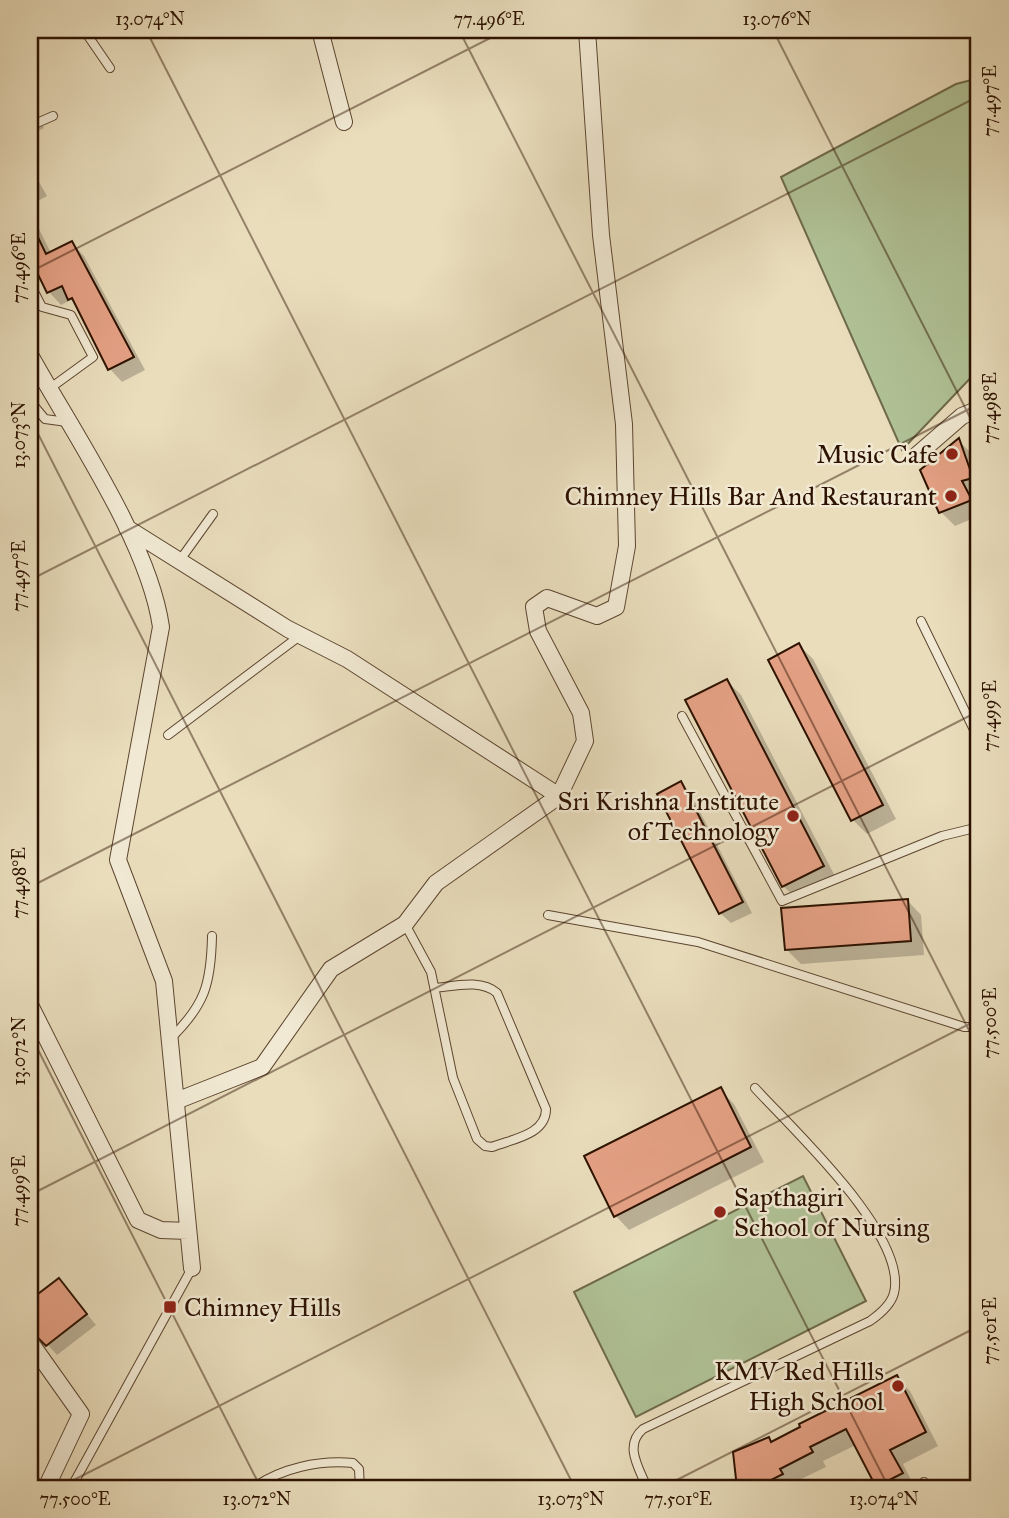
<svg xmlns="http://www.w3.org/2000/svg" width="1009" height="1518" viewBox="0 0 1009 1518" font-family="'IM FELL Great Primer',serif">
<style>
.green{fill:#b0c296;stroke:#6e6a4b;stroke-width:2}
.shadow{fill:#0003}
.building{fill:#e5a185;stroke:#2d1200;stroke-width:2}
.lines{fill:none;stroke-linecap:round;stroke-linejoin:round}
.service-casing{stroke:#5c452f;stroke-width:10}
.minor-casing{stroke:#5c452f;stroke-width:18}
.service{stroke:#f1e9d3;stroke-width:8}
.minor{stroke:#f1e9d3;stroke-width:16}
.ticks{fill:none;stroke:#2d1200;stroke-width:2;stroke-opacity:0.45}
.poi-dot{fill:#8f2418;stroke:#f1e9d3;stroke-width:2.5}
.labels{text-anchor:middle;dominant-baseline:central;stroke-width:5;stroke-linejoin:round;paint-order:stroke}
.poi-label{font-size:26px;fill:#2d1200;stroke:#f1e9d3;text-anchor:end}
.neatline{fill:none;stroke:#2d1200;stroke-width:2.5}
.ticks-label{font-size:18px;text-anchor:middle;fill:#2d1200}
</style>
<rect width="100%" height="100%" fill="#e9ddbc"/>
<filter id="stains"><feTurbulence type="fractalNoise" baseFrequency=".00286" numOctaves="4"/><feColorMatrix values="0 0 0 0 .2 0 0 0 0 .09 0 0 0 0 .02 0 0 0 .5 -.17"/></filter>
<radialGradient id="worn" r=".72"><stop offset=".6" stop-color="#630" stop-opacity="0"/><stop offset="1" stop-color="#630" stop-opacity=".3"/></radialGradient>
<path class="green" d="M979 78V369L902 450 781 177 956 84Z
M803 1176 866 1301 636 1417 574 1292Z"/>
<path class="shadow" d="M30 101 44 128 30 135Z
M30 166 47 196 30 205Z
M30 211 51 253 72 243 84 256 145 370 122 382 110 369 79 308 71 300 61 305 49 292 40 274 30 268Z
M959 441 973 455 979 473V494L975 495 979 516 955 526 941 512Z
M799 645 813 659 896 819 867 834 853 820 770 660Z
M727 681 741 695 837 880 798 900 783 886Z
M681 783 691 794 752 913 731 923 720 913Z
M907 900 921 915 924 955 801 964 786 949Z
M720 1090 734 1104 764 1162 629 1230 615 1215Z
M59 1280 96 1325 57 1355 30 1325V1302Z
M30 1375 36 1384 30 1388Z
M896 1377 910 1391 938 1446 903 1464 915 1488H880L856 1445 823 1461 826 1467 793 1483 796 1488H740L735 1453 768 1439 773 1443Z"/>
<path class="building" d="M30 221 46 254 72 241 134 357 108 370 72 298 68 300 62 286 47 293 30 258Z
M959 438 973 478 962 481 972 500 939 513 920 470Z
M799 643 883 805 851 821 768 660Z
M727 679 824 866 782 887 685 700Z
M681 781 743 902 719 914 657 794Z
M908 899 911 941 785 950 781 908Z
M721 1087 751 1147 614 1217 584 1156Z
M59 1278 87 1314 46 1346 30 1330V1300Z
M897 1375 926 1432 890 1450 903 1473 876 1487 846 1429 810 1447 813 1452 780 1469 783 1474 761 1485V1488H737L733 1452 769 1437 771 1442 800 1427 799 1424Z"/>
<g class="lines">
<defs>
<path id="service" d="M84 30 110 68
M30 126 53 116
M30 284 42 307 71 315 93 357 49 389
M30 401 45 419 67 422
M180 560 213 514
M921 621 979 740
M682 716 782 901 942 836 979 827
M168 735 301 635
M548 915 698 942 964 1027H979
M405 924 431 972 453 1078 477 1139 485 1146 492 1147C512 1139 546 1135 546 1109L497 993C481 979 455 986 435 988
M170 1039C205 1005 211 984 212 936
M924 1482 928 1488
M71 1488 192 1268
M253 1488C281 1468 319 1460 353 1463L359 1469 360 1488
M411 1488H413
M647 1488C640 1469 623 1446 643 1429L870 1321C880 1314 891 1305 894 1293 908 1235 792 1129 755 1088"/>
<path id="minor" d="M320 30 344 122
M30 355C72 431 149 542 161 627L118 860 164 981 192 1268
M917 455 962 416 979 409
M127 528 288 629 347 659 559 796
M30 1005 138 1220 161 1230 188 1231
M176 1101 262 1067 331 969 405 924 436 883 559 796 585 741 581 713 538 631 534 607 547 598 597 616 616 607 627 546 624 424 601 235 587 30
M30 1342 81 1414 46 1488
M30 1481 36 1488"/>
</defs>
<use href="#service" class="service-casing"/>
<use href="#minor" class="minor-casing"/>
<use href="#service" class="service"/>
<use href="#minor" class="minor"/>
</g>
<path class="ticks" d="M146 30 889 1488M459 30 979 1050M773 30 979 435M30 272 506 30M30 418 575 1488M30 580 979 96M30 887 979 404M30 1034 261 1488M30 1195 979 711M58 1488 979 1019M661 1488 979 1326"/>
<g class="poi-dot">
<circle cx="952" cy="454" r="7"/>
<circle cx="951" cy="496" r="7"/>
<circle cx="793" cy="816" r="7"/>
<circle cx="720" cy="1212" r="7"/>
<rect x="163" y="1300" width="14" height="14" rx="3.5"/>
<circle cx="898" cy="1386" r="7"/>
</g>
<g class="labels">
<g class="poi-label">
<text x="938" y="454">Music Cafe</text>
<text x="937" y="496">Chimney Hills Bar And Restaurant</text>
<text x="779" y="801">Sri Krishna Institute<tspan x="779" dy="30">of Technology</tspan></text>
<text x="734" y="1197" text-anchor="start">Sapthagiri<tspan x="734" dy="30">School of Nursing</tspan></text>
<text x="184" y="1307" text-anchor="start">Chimney Hills</text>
<text x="884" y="1371">KMV Red Hills<tspan x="884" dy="30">High School</tspan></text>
</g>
</g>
<rect width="1009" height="1518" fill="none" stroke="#e9ddbc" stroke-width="77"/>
<rect x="38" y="38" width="932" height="1442" class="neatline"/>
<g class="ticks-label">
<text x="150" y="25">13.074°N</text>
<text x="489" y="25">77.496°E</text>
<text x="777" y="25">13.076°N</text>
<text transform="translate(990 101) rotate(-90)" y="6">77.497°E</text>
<text transform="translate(19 268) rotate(-90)" y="6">77.496°E</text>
<text transform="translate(990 408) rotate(-90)" y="6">77.498°E</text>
<text transform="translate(19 435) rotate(-90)" y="6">13.073°N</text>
<text transform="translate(19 576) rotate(-90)" y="6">77.497°E</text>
<text transform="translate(990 716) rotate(-90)" y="6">77.499°E</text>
<text transform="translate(19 883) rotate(-90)" y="6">77.498°E</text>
<text transform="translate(990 1023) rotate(-90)" y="6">77.500°E</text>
<text transform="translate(19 1051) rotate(-90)" y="6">13.072°N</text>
<text transform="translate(19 1191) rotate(-90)" y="6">77.499°E</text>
<text transform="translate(990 1331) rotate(-90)" y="6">77.501°E</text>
<text x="75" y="1505">77.500°E</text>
<text x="257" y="1505">13.072°N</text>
<text x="571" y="1505">13.073°N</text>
<text x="678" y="1505">77.501°E</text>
<text x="884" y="1505">13.074°N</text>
</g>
<rect width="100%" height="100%" filter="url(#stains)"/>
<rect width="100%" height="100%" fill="url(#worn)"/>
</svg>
